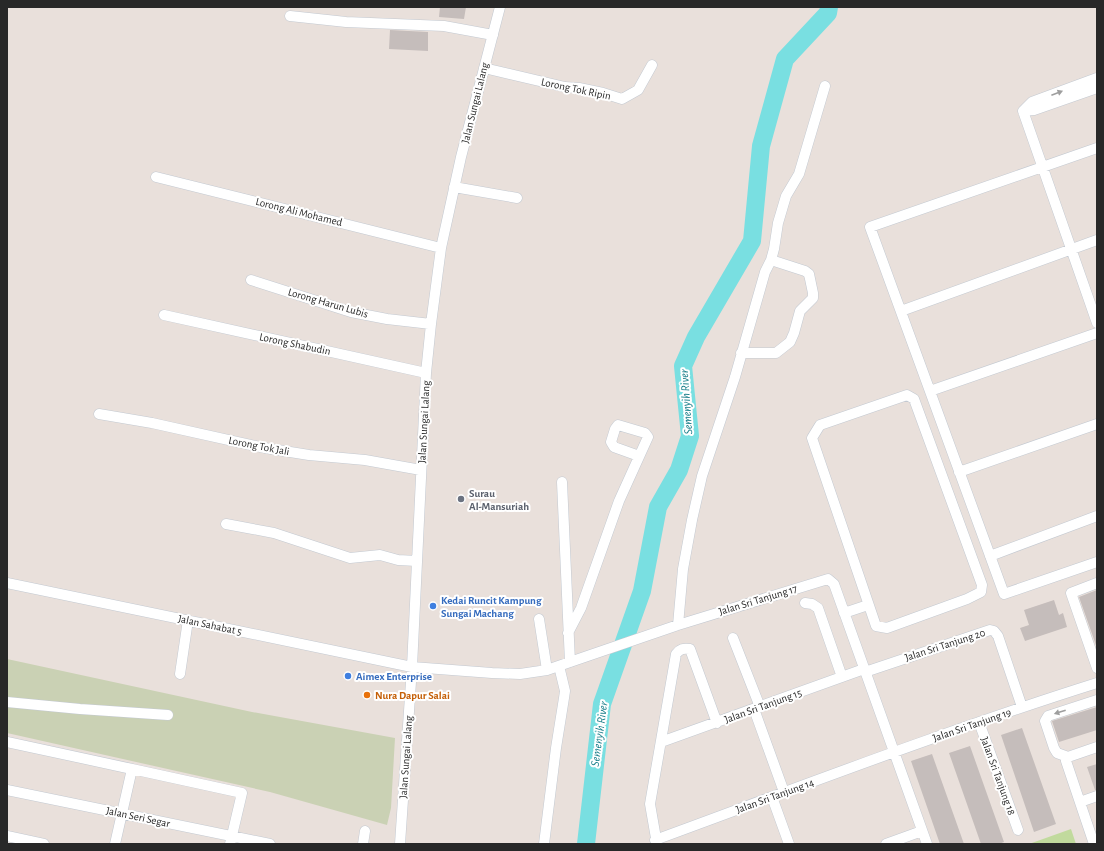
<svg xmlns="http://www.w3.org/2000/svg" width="1104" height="851" viewBox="0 0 1104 851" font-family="'Alegreya Sans',sans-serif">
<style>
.green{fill:#c1da9d}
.cemetery{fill:#cad1b4}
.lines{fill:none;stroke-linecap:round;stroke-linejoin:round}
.river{stroke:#79dfe1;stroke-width:18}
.building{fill:#c5bdbb}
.minor-casing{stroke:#c3c9d1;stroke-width:11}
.minor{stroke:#fff;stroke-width:10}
.oneway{fill:#9e9e9e}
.worship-dot{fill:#6b7280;stroke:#fff;stroke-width:1.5}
.shop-dot{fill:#3f7fe0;stroke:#fff;stroke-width:1.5}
.food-dot{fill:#e8710a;stroke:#fff;stroke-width:1.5}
.labels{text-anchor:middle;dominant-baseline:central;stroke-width:4;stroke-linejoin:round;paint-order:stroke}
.street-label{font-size:11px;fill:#282828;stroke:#fff}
.worship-label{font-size:11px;font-weight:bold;fill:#5b616d;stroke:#fff;text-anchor:start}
.shop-label{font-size:11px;font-weight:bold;fill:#366cbe;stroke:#fff;text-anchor:start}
.food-label{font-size:11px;font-weight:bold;fill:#c56008;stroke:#fff;text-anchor:start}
.water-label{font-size:12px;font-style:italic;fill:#1b7f8a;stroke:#fff}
</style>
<rect width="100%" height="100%" fill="#e9e0db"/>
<path class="green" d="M1071 829 1076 844H1029Z"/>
<path class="cemetery" d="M7 659 252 712 395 738 391 808 387 825 270 792 7 733Z"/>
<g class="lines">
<path class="river" d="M586 844 602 704 642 591 658 507 679 470 690 436 683 366 696 337 752 241 761 146 785 59 828 13 829 7"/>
</g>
<path class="building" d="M440 7H466L464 19 439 17Z
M390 30 428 32V51L389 49Z
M1097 590V648L1079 597Z
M1054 600 1059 615 1063 613 1067 627 1025 641 1020 628 1029 625 1024 610Z
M1097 707V730L1059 742 1052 721Z
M1022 728 1056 824 1034 832 1001 735Z
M970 746 1004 842 999 844H981L949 753Z
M932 754 964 844H940L911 761Z
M1097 764V790H1095L1087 767Z"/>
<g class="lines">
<defs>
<path id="minor" d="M290 16 346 22 444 26 493 35
M484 68 565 87 579 88 603 93 622 99 638 90 652 65
M1023 111 1097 323
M1023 111 1032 102 1097 78
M1023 111 1034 110 1097 88
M1097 148 870 227 1004 594 1097 562
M156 177 441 248
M454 187 517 198
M251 280 351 312 387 319 431 324
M901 311 1097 240
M164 315 426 373
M741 353H776L790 342 794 333 800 311 813 298V293L809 274 805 271 771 260
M930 391 1097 333
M907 395 914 399 982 585 981 592 967 599 887 628 876 626 812 438 820 425Z
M99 414 152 423 265 448 309 455 365 460 421 470
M959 472 1097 424
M562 482 570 662
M226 524 274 533 350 558 380 555 398 560 417 561
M990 556 1097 516
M7 583 412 667 492 673 520 674 547 670 570 662 678 625 828 579 834 584 927 844
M1097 583 1071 593 1097 668
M805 603 812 604 818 608 842 677
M844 613 868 605
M539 619 547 670
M678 625 683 569 692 520 702 476 735 377 765 272 771 260 774 249 778 223 786 196 799 174 825 86
M568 633 581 608 619 501 648 437 645 433 618 425 615 429 611 442 614 447 639 456
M733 638 760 707
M865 672 990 630 994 631 998 636 1022 707
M180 674 188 620
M7 702 80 709 168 715
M754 709 784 792
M979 722 1018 830
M7 742 132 769
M661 742 864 669
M1068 757 1057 753 1054 748 1045 721 1048 716 1097 700
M7 790 270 844
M772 797 789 844
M1080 802 1097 796
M7 836 44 844
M655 840C802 786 948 730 1097 683
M115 844 132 769 242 793 230 844
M363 844 365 831
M400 844 412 667 426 373 431 324 441 248 461 157 500 7
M544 844 556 748 564 698 565 691 559 666
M657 844 650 804 676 654C680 649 683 648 690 649L717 723
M886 844 922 831
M1094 844 1066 761 1068 757 1097 747"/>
</defs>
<use href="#minor" class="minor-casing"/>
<use href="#minor" class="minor"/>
</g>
<defs><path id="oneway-solid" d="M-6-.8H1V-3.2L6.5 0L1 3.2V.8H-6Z"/></defs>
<g class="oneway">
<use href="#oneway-solid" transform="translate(1057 93) rotate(-21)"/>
<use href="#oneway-solid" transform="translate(1060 712) rotate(162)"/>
</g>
<circle class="worship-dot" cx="461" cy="499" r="4"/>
<g class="shop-dot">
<circle cx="433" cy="606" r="4"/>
<circle cx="348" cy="676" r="4"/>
</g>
<circle class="food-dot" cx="367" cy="695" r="4"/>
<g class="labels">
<g class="street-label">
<text transform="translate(576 89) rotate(12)">Lorong Tok Ripin</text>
<text transform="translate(475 103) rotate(-76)">Jalan Sungai Lalang</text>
<text transform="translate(299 212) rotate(14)">Lorong Ali Mohamed</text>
<text transform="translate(328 303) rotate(16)">Lorong Harun Lubis</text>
<text transform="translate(295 344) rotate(12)">Lorong Shabudin</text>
<text transform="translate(424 422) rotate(-87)">Jalan Sungai Lalang</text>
<text transform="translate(259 446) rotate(11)">Lorong Tok Jali</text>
<text transform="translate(758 600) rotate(-17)">Jalan Sri Tanjung 17</text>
<text transform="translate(210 625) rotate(12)">Jalan Sahabat 5</text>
<text transform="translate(945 645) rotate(-18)">Jalan Sri Tanjung 20</text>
<text transform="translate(763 706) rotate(-20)">Jalan Sri Tanjung 15</text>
<text transform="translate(972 725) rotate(-19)">Jalan Sri Tanjung 19</text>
<text transform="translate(406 757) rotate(-86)">Jalan Sungai Lalang</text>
<text transform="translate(998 776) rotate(70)">Jalan Sri Tanjung 18</text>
<text transform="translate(775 796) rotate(-20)">Jalan Sri Tanjung 14</text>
<text transform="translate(138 817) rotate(12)">Jalan Seri Segar</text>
</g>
<g class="worship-label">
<text x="469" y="493">Surau<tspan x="469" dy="13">Al-Mansuriah</tspan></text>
</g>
<g class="shop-label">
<text x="441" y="600">Kedai Runcit Kampung<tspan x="441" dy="13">Sungai Machang</tspan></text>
<text x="356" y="676">Aimex Enterprise</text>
</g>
<g class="food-label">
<text x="375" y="695">Nura Dapur Salai</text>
</g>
<g class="water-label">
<text transform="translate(686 402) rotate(-94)">Semenyih River</text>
<text transform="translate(599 734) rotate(-82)">Semenyih River</text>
</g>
</g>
<rect width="1104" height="851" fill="none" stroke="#282828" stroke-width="16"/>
</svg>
